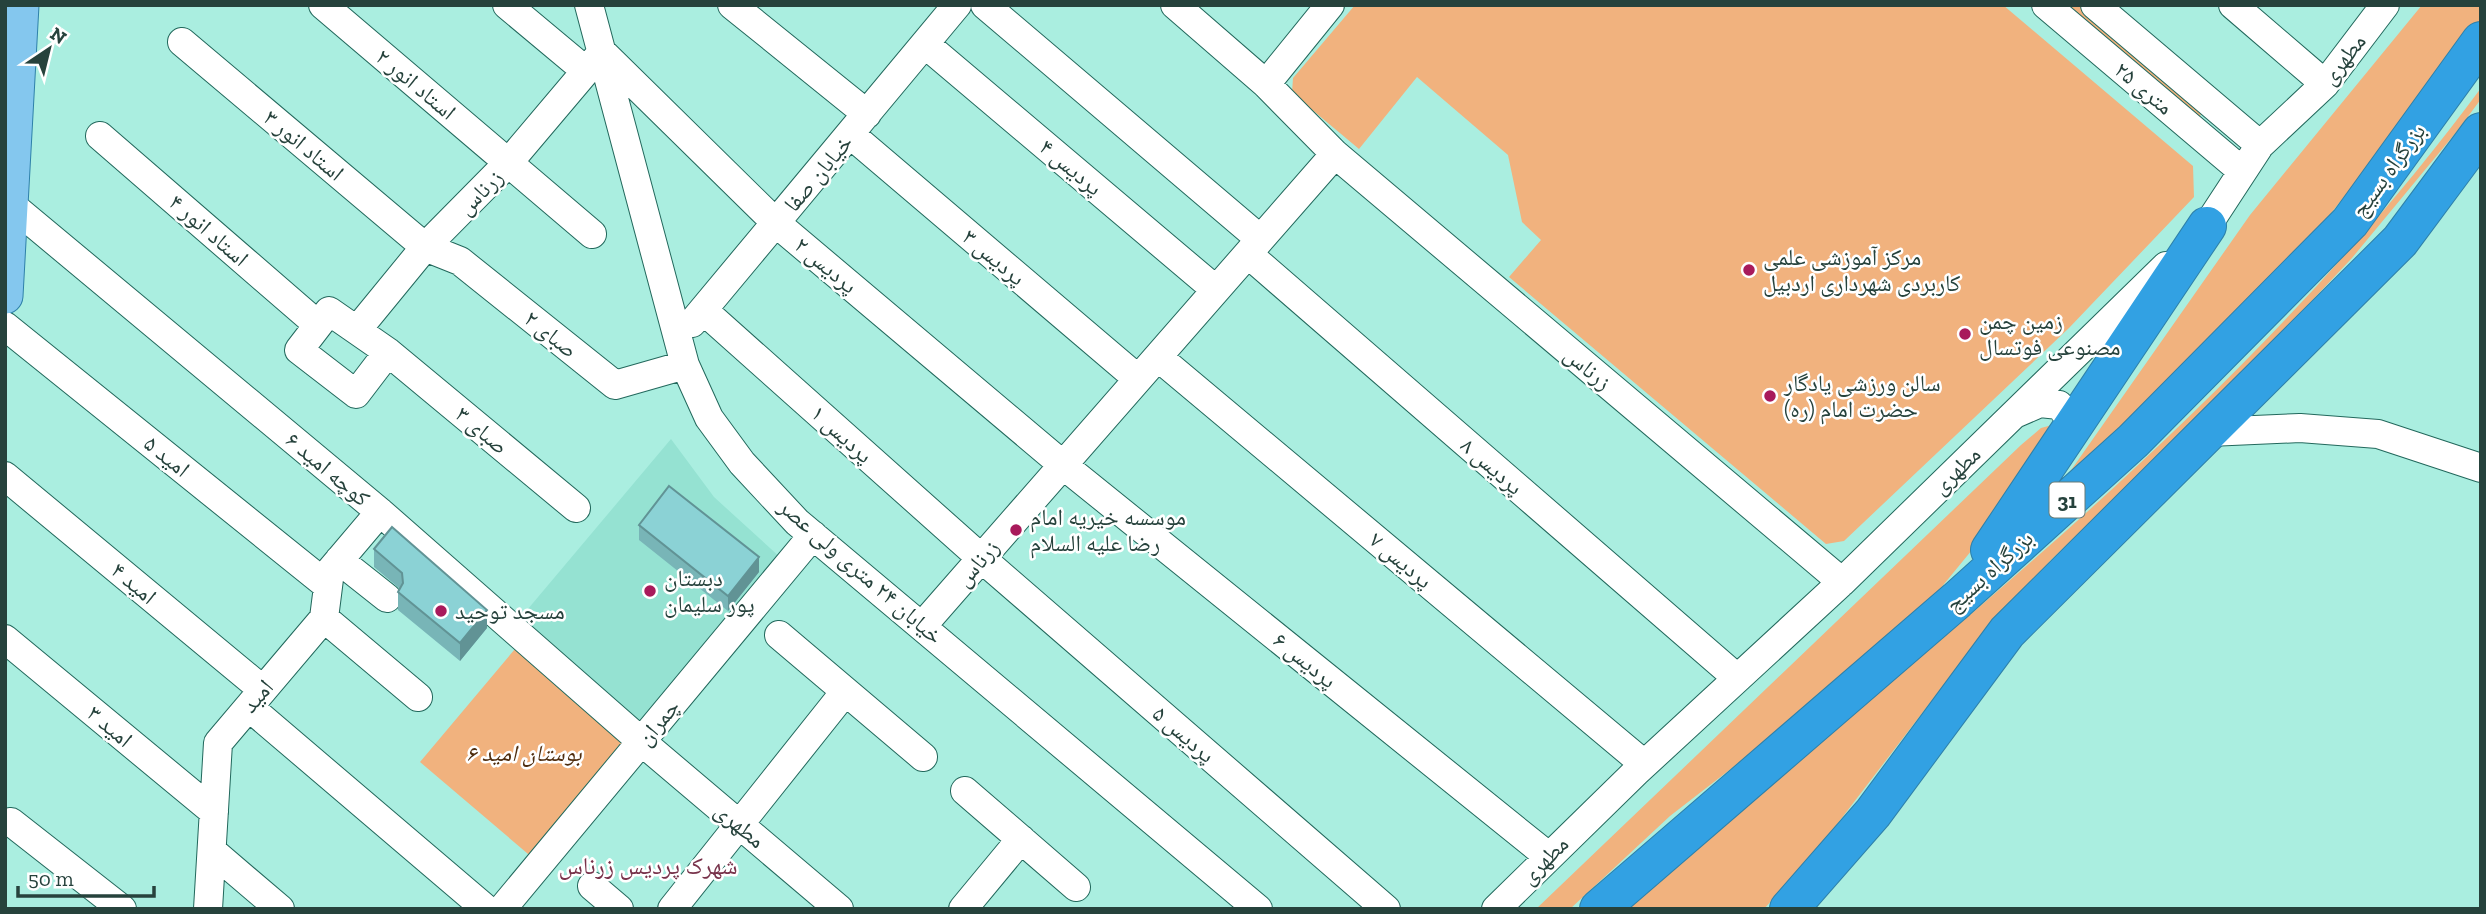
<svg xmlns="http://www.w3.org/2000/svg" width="2486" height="914" viewBox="0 0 2486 914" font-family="'Zilla Slab','Noto Naskh Arabic',serif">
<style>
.built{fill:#95e2d2}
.green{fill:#f1b27e}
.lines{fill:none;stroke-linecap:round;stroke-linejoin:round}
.minor-casing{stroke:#22685c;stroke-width:30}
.major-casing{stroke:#2e80a9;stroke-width:37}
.highway-casing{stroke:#2e80a9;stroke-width:40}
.minor{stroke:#fff;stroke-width:28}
.major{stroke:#84c7ee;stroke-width:35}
.highway{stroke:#32a1e3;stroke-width:38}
.wall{fill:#78b5b7}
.shaded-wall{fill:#619395}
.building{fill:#8bd2d5;stroke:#619395;stroke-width:2}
.poi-dot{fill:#a81a5b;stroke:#fff;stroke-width:2.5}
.labels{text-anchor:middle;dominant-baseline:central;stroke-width:5;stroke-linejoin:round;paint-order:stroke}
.shield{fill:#fff;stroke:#677b76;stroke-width:2}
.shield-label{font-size:21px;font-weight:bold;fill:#26423c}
.street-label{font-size:23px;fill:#26423c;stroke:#fff}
.poi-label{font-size:23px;fill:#26423c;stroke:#fff;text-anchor:start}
.park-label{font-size:23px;font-style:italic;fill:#4f2d0e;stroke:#fff}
.neighbourhood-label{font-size:24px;fill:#78334b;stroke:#fff}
</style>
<rect width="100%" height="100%" fill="#aaeee0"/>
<path class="built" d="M671 439 714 497 782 559 643 726 517 622Z"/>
<path class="green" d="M1355 5H2003L2193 166 2194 197 2069 328 1844 541 1826 544 1509 277 1541 240 1522 222 1508 155 1417 77 1359 149 1292 93 1293 78Z
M2064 5H2081L2205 110 2198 118Z
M2422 5H2481V22L2314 235 2048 503 2250 215Z
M2481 88V99L2458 130 2352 258 2229 389 2051 560 1972 648 1818 849 1764 909H1623L1647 884C1942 639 2251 399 2481 88Z
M2052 425 1981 539 1908 628 1887 648 1670 816 1570 909H1536L2021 445 2041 428Z
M520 643 629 739 534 859 420 762Z"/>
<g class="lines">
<defs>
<path id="minor" d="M323 5 592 234
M507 5 586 71
M589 5 685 365 709 418 742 463 797 522 1258 909
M732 5 867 114
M985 5 1260 239
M1175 5 1266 84 1335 154 1842 582
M2046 5 2242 171
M2095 5 2260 145
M2233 5 2325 84
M182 42 425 247 460 261 615 385 685 365
M925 44 1216 290
M1266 84 1330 5
M850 134 1138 379
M100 136 317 324
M9 203 380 512 642 742 839 909
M2195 238 2207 226 2260 145 2325 84 2385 5
M1248 254 1737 678
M703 310 981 558 1386 909
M692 323 957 5
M5 326 328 586
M357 330 425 247 509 162 602 52 776 223 1063 465 1548 856
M388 352 356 394 299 350 329 311 388 352 576 508
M1158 357 1644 764
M2017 413 2040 403 2059 405 2069 417 2068 435
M2209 432 2300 428 2378 434 2481 468
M5 476 263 690
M339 560 387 598
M324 618 418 697
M923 625 1335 154
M779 635 923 757
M5 639 214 812
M249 707 486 909
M965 791 1076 887
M11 822 122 909
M212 851 280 909
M592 886 619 909
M208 909 218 743 324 618 330 571 380 512
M502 909 813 535
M672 909 844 693
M963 909 1021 839
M1496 909 1636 772 1842 582 2166 266"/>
<path id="major" d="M5 296 21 5"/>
<path id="highway" d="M1990 550 2207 226
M1599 909 1957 600 2133 441 2350 222 2481 41
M1789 909 1873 813 2007 632 2400 241 2481 132"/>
</defs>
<use href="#minor" class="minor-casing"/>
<use href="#major" class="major-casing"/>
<use href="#highway" class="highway-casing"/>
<use href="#minor" class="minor"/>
<use href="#major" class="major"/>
<use href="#highway" class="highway"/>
</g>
<path class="wall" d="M639 525 759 572 728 611 639 540Z
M374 549 487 628 460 661 398 610V592L400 589 374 567Z"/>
<path class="shaded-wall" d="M759 557V572L728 611V596Z
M487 610V628L460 661V643Z"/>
<path class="building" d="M669 486 759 557 728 596 639 525Z
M392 527 487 610 460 643 398 592 403 583 402 573 374 549Z"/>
<g class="poi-dot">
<circle cx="1749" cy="270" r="7"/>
<circle cx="1965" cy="334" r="7"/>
<circle cx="1770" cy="396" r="7"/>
<circle cx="1016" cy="530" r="7"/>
<circle cx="650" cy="591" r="7"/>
<circle cx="441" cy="611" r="7"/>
</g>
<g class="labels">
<rect class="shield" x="2049.5" y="482.5" width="35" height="35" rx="5"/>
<g class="shield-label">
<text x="2067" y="500">31</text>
</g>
<g class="street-label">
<text transform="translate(2343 59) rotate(-52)">مطهری</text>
<text transform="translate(416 84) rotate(40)">استاد انور ۲</text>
<text transform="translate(2144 88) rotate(40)">۲۵ متری</text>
<text transform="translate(304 145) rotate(40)">استاد انور ۳</text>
<text transform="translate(1071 167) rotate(40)">پردیس ۴</text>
<text transform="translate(2388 170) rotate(-54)">بزرگراه بسیج</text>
<text transform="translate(818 173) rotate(-50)">خیابان صفا</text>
<text transform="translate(480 192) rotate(-45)">زرناس</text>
<text transform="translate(209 230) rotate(41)">استاد انور ۴</text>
<text transform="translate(994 257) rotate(40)">پردیس ۳</text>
<text transform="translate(826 265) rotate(40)">پردیس ۲</text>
<text transform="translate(551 334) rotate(39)">صبای ۲</text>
<text transform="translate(1588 368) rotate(40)">زرناس</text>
<text transform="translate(482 430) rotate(40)">صبای ۳</text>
<text transform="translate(842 434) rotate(42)">پردیس ۱</text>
<text transform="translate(167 456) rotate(39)">امید ۵</text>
<text transform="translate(1492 466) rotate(41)">پردیس ۸</text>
<text transform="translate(328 469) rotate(40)">کوچه امید ۶</text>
<text transform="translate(1956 470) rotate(-44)">مطهری</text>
<text transform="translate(1401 560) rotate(40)">پردیس ۷</text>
<text transform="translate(977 563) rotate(-49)">زرناس</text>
<text transform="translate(861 571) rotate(41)">خیابان ۲۴ متری ولی عصر</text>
<text transform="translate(1989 571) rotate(-42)">بزرگراه بسیج</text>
<text transform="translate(134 583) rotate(40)">امید ۴</text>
<text transform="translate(1305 660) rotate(39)">پردیس ۶</text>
<text transform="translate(257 696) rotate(-50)">امید</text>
<text transform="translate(658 722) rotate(-50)">چمران</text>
<text transform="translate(110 726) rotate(40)">امید ۳</text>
<text transform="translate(1184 734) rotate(41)">پردیس ۵</text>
<text transform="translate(740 825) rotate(40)">مطهری</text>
<text transform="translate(1544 860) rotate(-45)">مطهری</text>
</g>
<g class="poi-label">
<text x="1763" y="257">مرکز آموزشی علمی<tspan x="1763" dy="26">کاربردی شهرداری اردبیل</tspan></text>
<text x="1979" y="321">زمین چمن<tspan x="1979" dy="26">مصنوعی فوتسال</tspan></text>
<text x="1784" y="383">سالن ورزشی یادگار<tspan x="1784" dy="26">حضرت امام (ره)</tspan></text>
<text x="1030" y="517">موسسه خیریه امام<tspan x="1030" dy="26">رضا علیه السلام</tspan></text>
<text x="664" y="578">دبستان<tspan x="664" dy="26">پور سلیمان</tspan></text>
<text x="455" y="611">مسجد توحید</text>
</g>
<g class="park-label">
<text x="524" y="753">بوستان امید ۶</text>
</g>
<g class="neighbourhood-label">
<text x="648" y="865">شهرک پردیس زرناس</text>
</g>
</g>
<rect width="2486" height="914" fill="none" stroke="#26423c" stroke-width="14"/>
<g transform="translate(49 49) rotate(35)" stroke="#ffffff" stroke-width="5" paint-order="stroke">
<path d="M0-5L12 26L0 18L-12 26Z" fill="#26423c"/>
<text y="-10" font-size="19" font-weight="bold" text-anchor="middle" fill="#26423c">N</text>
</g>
<path d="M18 886v10h136v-10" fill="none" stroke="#26423c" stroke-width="3.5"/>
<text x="28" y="886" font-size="21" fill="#26423c" stroke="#ffffff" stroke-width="5" paint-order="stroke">50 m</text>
</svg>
